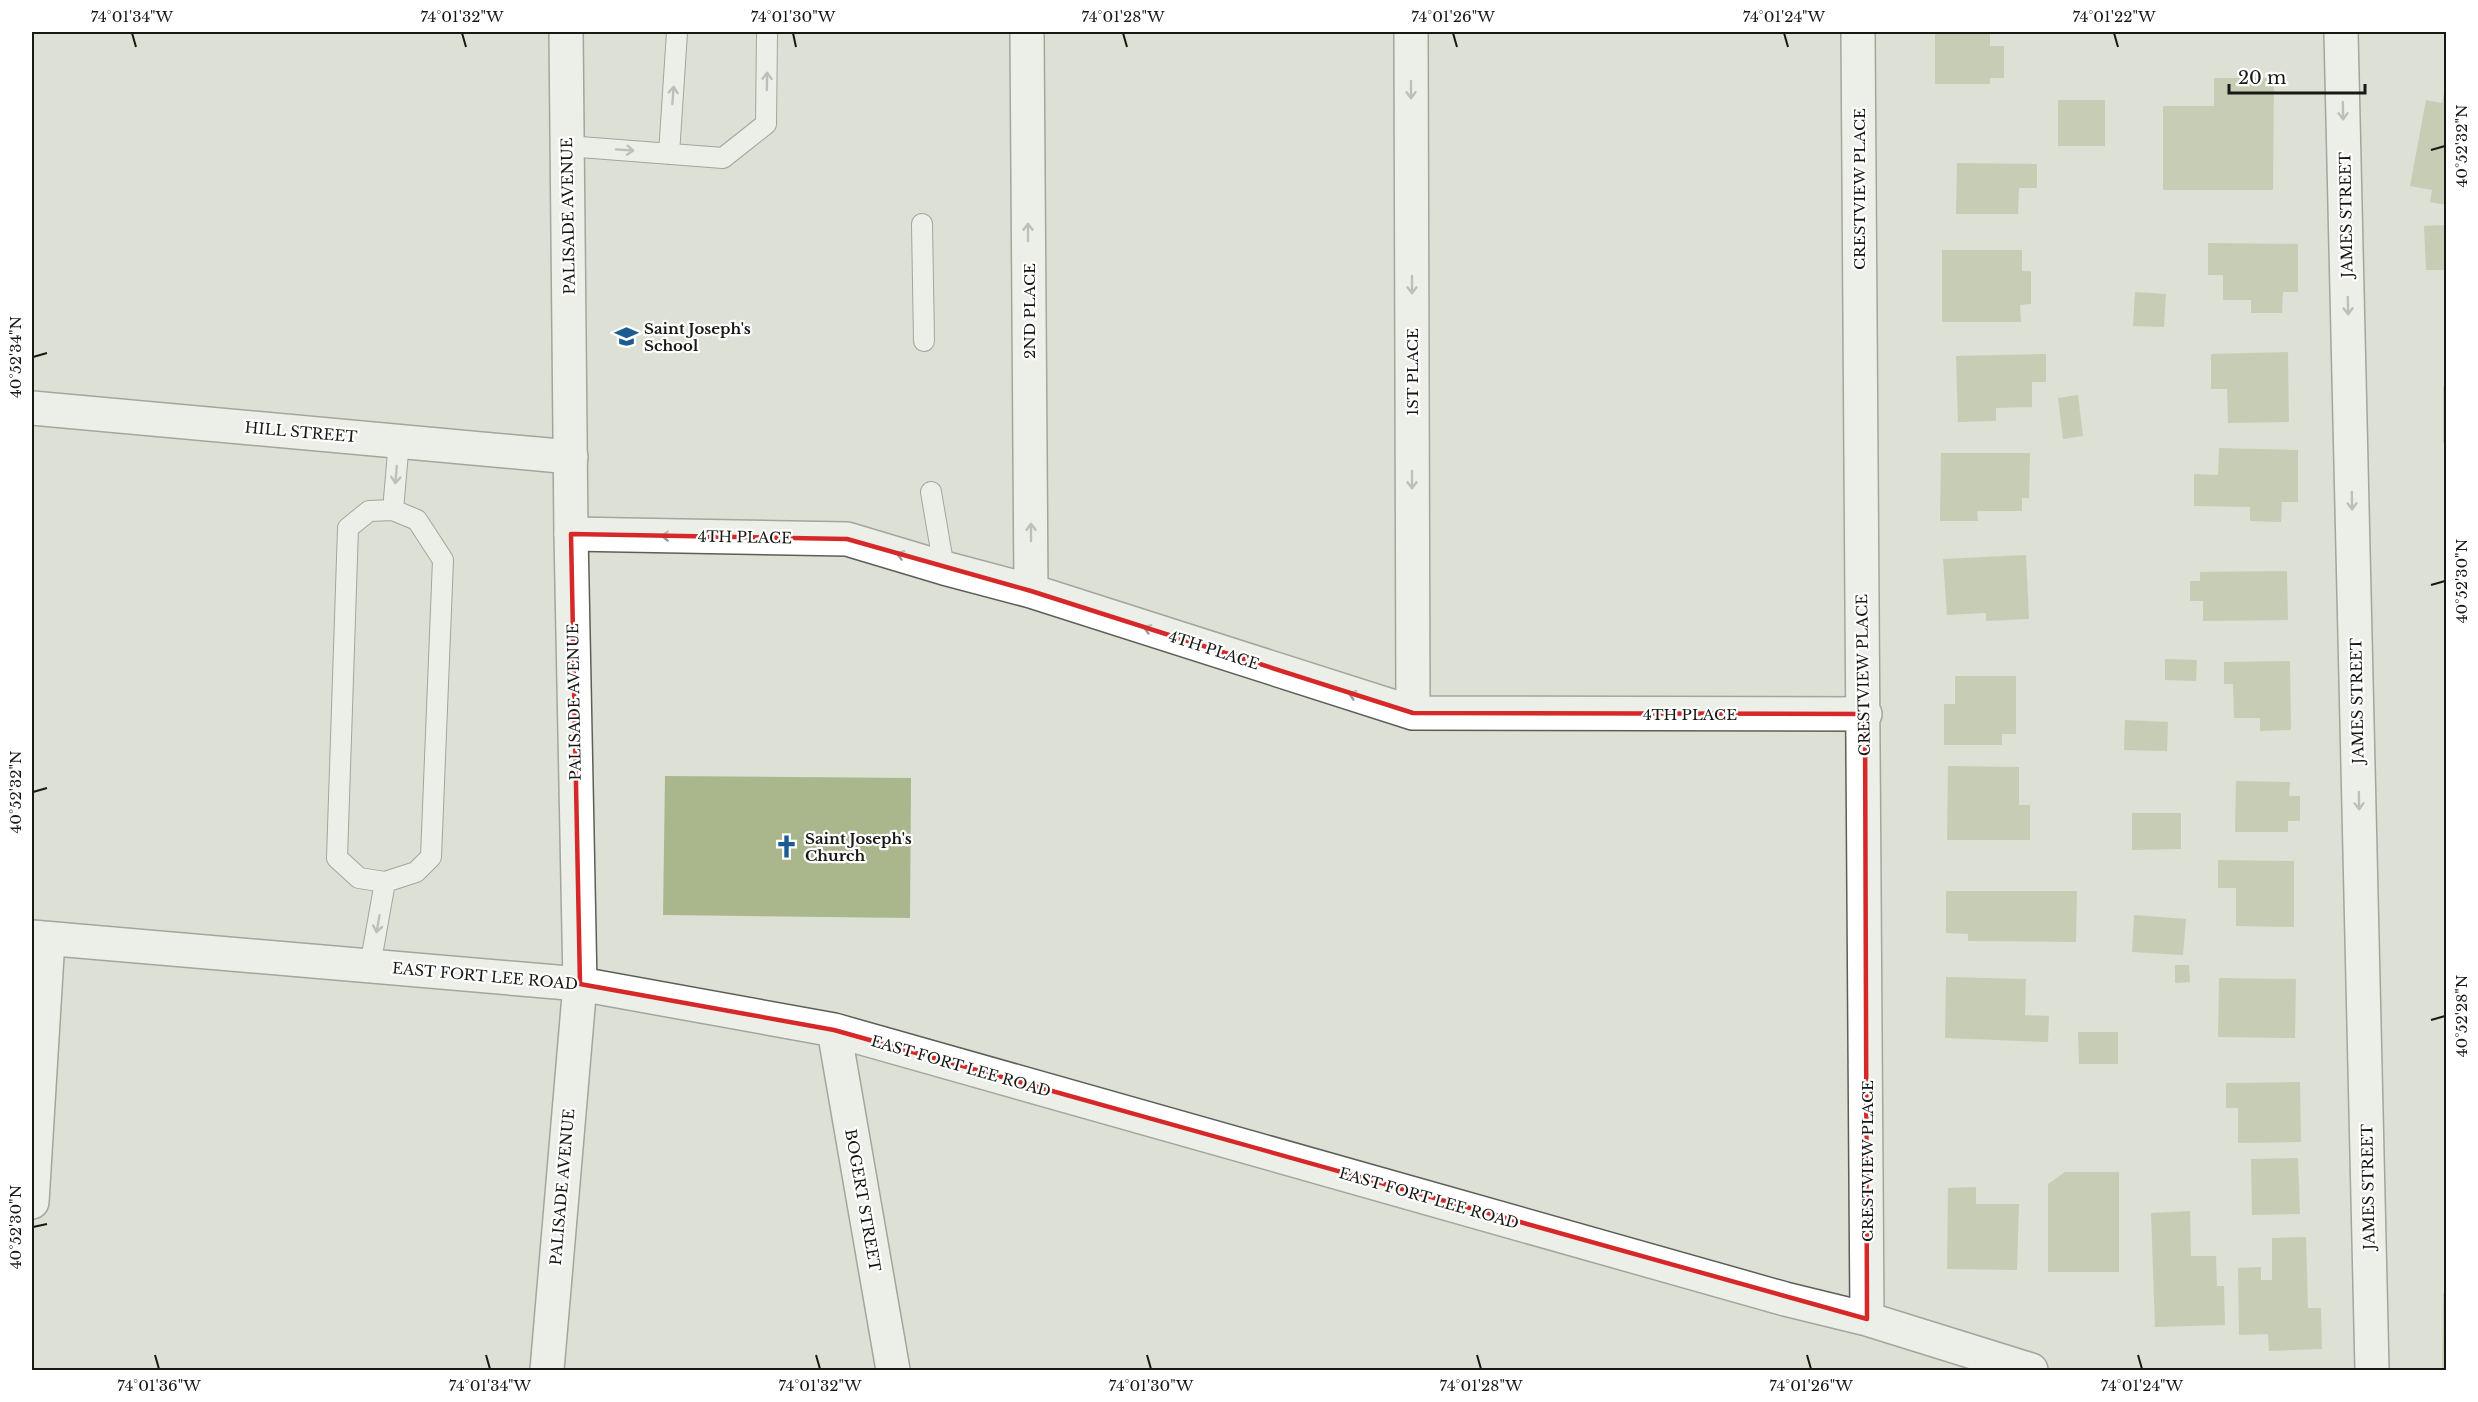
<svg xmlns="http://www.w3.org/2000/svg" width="2478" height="1402" viewBox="0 0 2478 1402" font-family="'Libre Baskerville',serif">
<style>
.building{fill:#aab78d}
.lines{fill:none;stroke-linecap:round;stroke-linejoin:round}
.service-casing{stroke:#5c5f56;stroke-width:22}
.minor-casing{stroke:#5c5f56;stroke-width:36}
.tertiary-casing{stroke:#5c5f56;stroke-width:36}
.service{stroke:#fff;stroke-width:20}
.minor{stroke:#fff;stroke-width:33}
.tertiary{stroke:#fff;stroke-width:33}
.oneway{stroke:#979896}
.marked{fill:none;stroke:#d62828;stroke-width:4.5;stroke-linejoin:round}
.ticks{fill:none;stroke:#181915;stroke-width:2}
.labels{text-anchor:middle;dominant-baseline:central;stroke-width:4.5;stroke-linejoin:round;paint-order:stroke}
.street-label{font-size:15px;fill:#181915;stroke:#fff}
.poi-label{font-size:15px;font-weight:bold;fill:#181915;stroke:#fff;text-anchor:start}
.neatline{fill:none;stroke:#181915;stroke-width:2}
.ticks-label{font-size:15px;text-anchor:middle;fill:#181915}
</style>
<rect width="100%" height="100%" fill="#dce0d5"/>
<path class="building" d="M1935 32H1990V46H2004V78H1990V84H1935Z
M2214 78H2274L2273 190H2163V106H2214Z
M2445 87H2446V205L2430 202 2432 190 2410 186 2426 100 2442 103Z
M2058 100H2105V146H2058Z
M1957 163 2037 164V188H2019L2018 214H1956Z
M2446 225V270H2426L2424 226Z
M2208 243 2298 244V292H2283L2282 313H2251V300H2223V275H2208Z
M1942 250H2022V271H2031V304L2020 305 2021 322H1942Z
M2135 292 2166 294 2164 327 2133 326Z
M2288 352 2289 422 2228 423 2227 389H2211V354Z
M2046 354V382H2032V407L1996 408V421L1958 422 1956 356Z
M2443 386H2446V443H2443Z
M2078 395 2083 436 2063 439 2058 398Z
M2219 448 2298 450V502H2282L2281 522 2250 521V507L2194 506V474L2218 475Z
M1941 453H2030L2029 498H2022V511H1977L1978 521H1940Z
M2026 555 2029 619 1986 621V613L1947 615 1943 559Z
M2287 571 2288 620 2203 621V601H2190V581H2200V572Z
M2165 659 2197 660 2196 681 2165 680Z
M2290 661 2291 730 2260 731V718H2234L2233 684H2224V662Z
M1955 676H2016V734H2002V745H1944V704H1955Z
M2125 720 2168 722 2167 751 2124 750Z
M1948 766 2019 767V805H2030V840H1947Z
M665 776 911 778 910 918 663 915Z
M2236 781 2290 782 2289 796H2300V821H2288V832H2235Z
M2132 813H2181V849L2132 850Z
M2218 860 2294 861V927L2236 926V888H2218Z
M1946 891H2077L2076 942 1968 941V934L1946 933Z
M2134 915 2186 919 2183 955 2132 952Z
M2175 965H2189L2190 982 2175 983Z
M1946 977 2026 979 2025 1015 2049 1016 2048 1042 1945 1038Z
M2219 978 2296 979 2295 1038 2218 1037Z
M2444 984H2446V1020H2444Z
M2078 1032H2118V1064H2079Z
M2300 1082 2301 1142 2238 1143V1108H2226V1083Z
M2298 1158 2300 1214 2252 1215 2251 1159Z
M2065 1172H2119V1272H2048V1184Z
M1976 1187V1204H2019L2017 1270 1947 1269 1948 1188Z
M2190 1211 2191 1256H2216L2217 1286H2224L2225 1325 2155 1327 2151 1213Z
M2306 1237 2308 1308H2321L2322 1349 2269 1351 2268 1334 2239 1335 2238 1268 2261 1267V1280H2272V1238Z
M2443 1293H2446V1370H2442Z"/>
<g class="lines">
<defs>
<path id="service" d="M567 146 723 158 766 124 767 32
M669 154 677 32
M922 224 924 341
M931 492 944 568
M393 510 417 520 443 560 431 857 416 872 385 882 359 878 337 858 348 528 369 511Z
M393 510 399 441
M370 966 385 882"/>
<path id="minor" d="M1027 32 1031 591
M1411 32 1413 713
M1858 32 1867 1319
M2341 32 2372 1370
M32 408 571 457
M571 534 847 539 944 568 1031 591 1413 713 1865 714
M32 937 580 984 834 1030 1785 1299 1867 1319 2031 1370
M834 1030 893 1370
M32 1202 48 939"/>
<path id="tertiary" d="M547 1370 580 984 571 534 566 32"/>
</defs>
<use href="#service" class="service-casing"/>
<use href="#minor" class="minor-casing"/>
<use href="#tertiary" class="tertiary-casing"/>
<use href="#service" class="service"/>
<use href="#minor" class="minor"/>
<use href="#tertiary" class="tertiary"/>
</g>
<defs><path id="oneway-shaft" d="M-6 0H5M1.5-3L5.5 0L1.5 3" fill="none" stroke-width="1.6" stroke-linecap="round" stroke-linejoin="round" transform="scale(1.5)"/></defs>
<g class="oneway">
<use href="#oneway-shaft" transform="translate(767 81) rotate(-89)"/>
<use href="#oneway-shaft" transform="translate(1411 90) rotate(90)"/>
<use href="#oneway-shaft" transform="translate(673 95) rotate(-86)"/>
<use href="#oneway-shaft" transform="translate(2343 111) rotate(89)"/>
<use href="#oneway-shaft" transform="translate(625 150) rotate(4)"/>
<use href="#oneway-shaft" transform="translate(1028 232) rotate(-90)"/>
<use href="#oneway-shaft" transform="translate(1412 285) rotate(90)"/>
<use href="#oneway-shaft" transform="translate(2348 306) rotate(89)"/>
<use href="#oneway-shaft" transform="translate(396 475) rotate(95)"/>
<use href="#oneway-shaft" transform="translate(1412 480) rotate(90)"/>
<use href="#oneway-shaft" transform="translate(2352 501) rotate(89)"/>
<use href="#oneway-shaft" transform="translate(1031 532) rotate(-90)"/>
<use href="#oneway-shaft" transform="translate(670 536) rotate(-179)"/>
<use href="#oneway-shaft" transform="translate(905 556) rotate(-163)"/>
<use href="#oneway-shaft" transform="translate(1152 630) rotate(-162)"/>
<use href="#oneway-shaft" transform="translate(1357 696) rotate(-162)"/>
<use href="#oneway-shaft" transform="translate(2359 801) rotate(89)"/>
<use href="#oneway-shaft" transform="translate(378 924) rotate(100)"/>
</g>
<path d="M0 0H2478V1402H0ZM571 534 847 539 1031 591 1413 713 1865 714 1867 1319 834 1030 580 984Z" fill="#dce0d5" fill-opacity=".55" fill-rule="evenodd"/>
<path class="marked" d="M571 534 847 539 1031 591 1413 713 1865 714 1867 1319 834 1030 580 984Z"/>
<path class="ticks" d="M132 33 136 47M462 33 466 47M793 33 796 47M1123 33 1127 47M1453 33 1457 47M1784 33 1788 47M2114 33 2118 47M2431 150 2445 146M33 357 47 353M2431 585 2445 581M33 792 47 788M2431 1020 2445 1016M33 1227 47 1224M155 1355 159 1369M486 1355 490 1369M816 1355 820 1369M1147 1355 1151 1369M1477 1355 1481 1369M1807 1355 1811 1369M2138 1355 2142 1369"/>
<defs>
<symbol id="school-bare" viewBox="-9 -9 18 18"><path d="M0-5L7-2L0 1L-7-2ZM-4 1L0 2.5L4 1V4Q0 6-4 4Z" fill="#1b5d93" stroke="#fff" stroke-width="2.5" paint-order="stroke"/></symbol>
<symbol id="church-bare" viewBox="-9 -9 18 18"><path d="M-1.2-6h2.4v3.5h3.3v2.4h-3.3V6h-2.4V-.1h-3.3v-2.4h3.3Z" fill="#1b5d93" stroke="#fff" stroke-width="2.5" paint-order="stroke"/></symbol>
</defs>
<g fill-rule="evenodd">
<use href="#school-bare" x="610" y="320" width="33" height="33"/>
<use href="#church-bare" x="770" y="830" width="33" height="33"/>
</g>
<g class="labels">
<g class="street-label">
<text transform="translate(1859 189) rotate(-90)">CRESTVIEW PLACE</text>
<text transform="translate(2346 215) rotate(-91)">JAMES STREET</text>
<text transform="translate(568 216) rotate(-91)">PALISADE AVENUE</text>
<text transform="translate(1029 311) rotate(-90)">2ND PLACE</text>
<text transform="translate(1412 372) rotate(-90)">1ST PLACE</text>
<text transform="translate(301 432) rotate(5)">HILL STREET</text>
<text transform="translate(745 537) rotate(1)">4TH PLACE</text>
<text transform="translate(1214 650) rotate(18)">4TH PLACE</text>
<text transform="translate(1863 675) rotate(-91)">CRESTVIEW PLACE</text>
<text transform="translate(2357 701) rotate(-91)">JAMES STREET</text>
<text transform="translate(574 702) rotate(-91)">PALISADE AVENUE</text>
<text x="1690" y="714">4TH PLACE</text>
<text transform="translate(485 976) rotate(5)">EAST FORT LEE ROAD</text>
<text transform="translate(961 1066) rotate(16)">EAST FORT LEE ROAD</text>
<text transform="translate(1867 1161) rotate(-90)">CRESTVIEW PLACE</text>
<text transform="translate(562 1187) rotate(-85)">PALISADE AVENUE</text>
<text transform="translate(2368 1187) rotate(-91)">JAMES STREET</text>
<text transform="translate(1429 1198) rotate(16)">EAST FORT LEE ROAD</text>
<text transform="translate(863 1200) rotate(80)">BOGERT STREET</text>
</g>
<g class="poi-label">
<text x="644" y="328">Saint Joseph's<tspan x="644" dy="17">School</tspan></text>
<text x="805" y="838">Saint Joseph's<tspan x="805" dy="17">Church</tspan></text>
</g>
</g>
<rect width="2478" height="1402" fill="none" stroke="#ffffff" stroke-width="66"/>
<path d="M2229 84v9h136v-9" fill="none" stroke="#181915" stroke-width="3"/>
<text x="2238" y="84" font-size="18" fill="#181915" stroke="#ffffff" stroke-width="4.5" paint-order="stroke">20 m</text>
<rect x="33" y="33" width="2412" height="1336" class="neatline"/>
<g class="ticks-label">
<text x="132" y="22">74°01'34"W</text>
<text x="462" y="22">74°01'32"W</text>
<text x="793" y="22">74°01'30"W</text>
<text x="1123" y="22">74°01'28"W</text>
<text x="1453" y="22">74°01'26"W</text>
<text x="1784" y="22">74°01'24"W</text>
<text x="2114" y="22">74°01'22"W</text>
<text transform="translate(2462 146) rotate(-90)" y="5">40°52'32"N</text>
<text transform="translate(16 357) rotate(-90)" y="5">40°52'34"N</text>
<text transform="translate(2462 581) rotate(-90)" y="5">40°52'30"N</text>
<text transform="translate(16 792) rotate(-90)" y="5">40°52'32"N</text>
<text transform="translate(2462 1016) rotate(-90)" y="5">40°52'28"N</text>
<text transform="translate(16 1227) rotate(-90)" y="5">40°52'30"N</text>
<text x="159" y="1391">74°01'36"W</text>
<text x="490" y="1391">74°01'34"W</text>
<text x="820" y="1391">74°01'32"W</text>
<text x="1151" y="1391">74°01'30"W</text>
<text x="1481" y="1391">74°01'28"W</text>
<text x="1811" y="1391">74°01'26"W</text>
<text x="2142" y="1391">74°01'24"W</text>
</g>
</svg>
